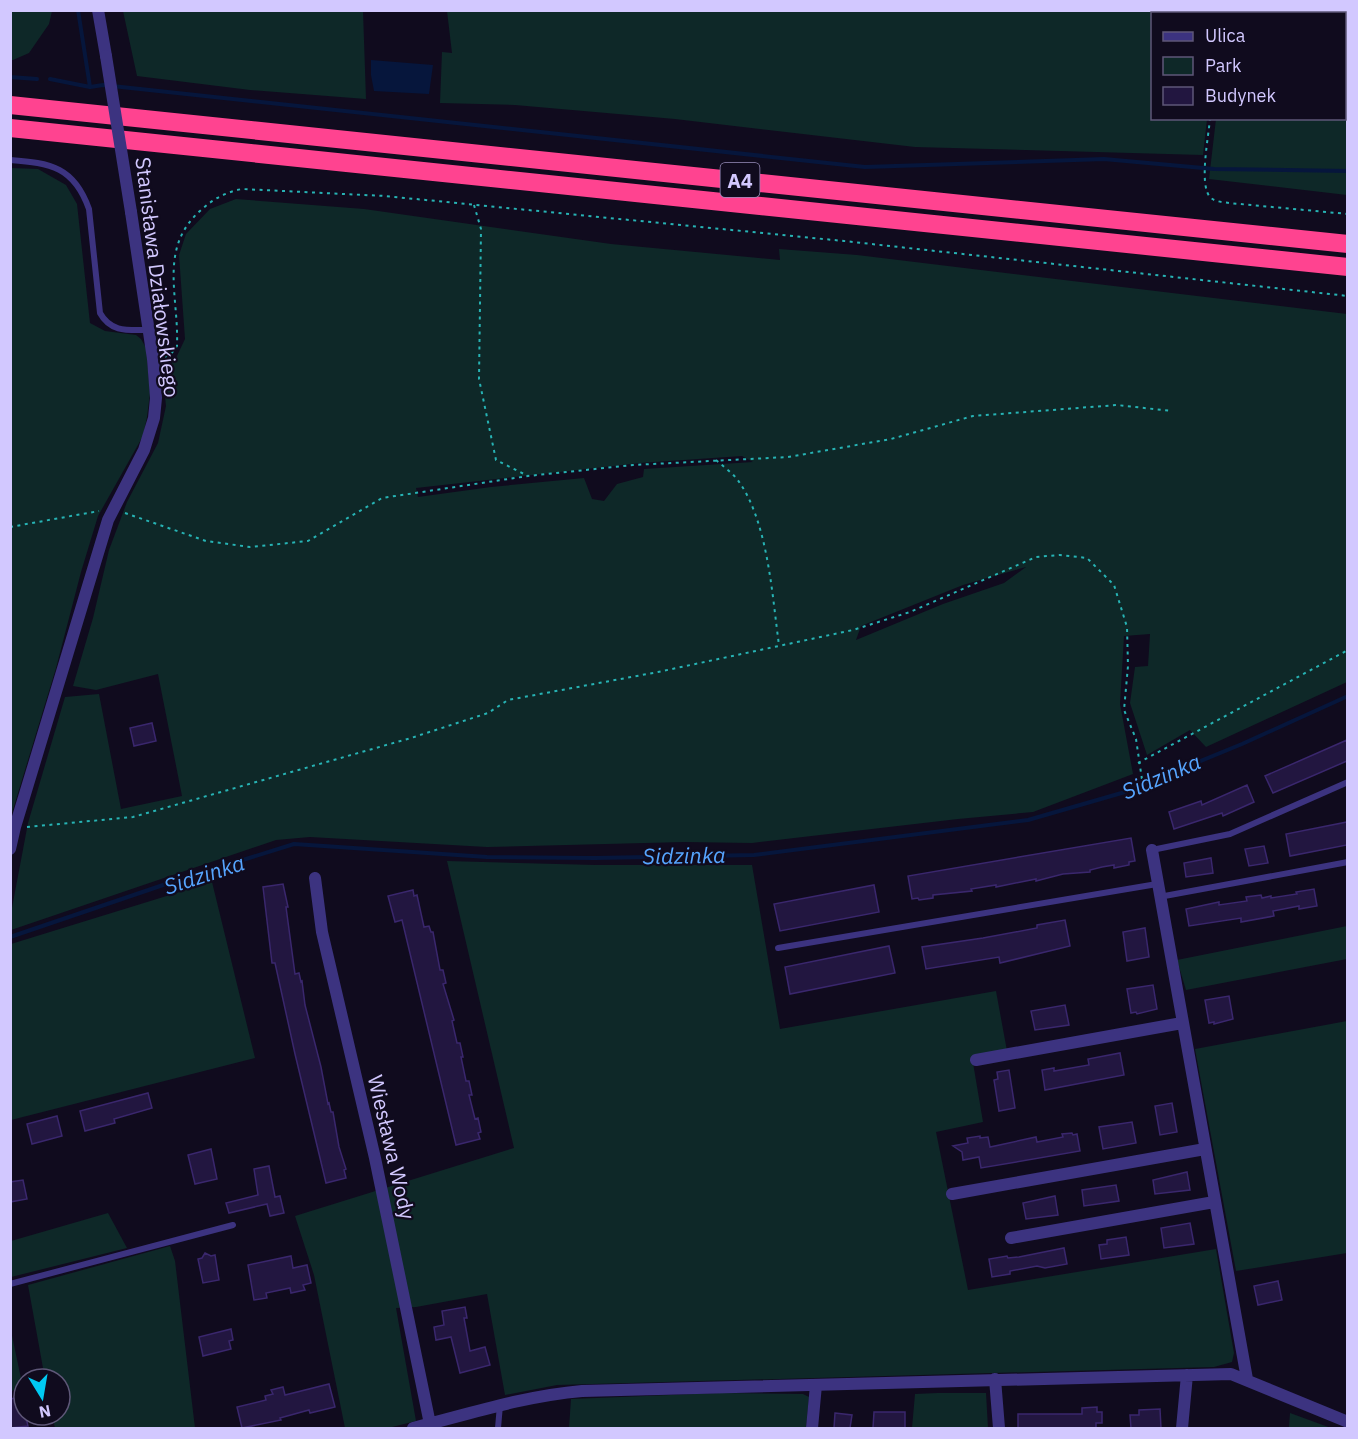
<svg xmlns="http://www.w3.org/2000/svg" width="1358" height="1439" viewBox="0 0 1358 1439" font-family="'IBM Plex Sans',sans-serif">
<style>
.green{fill:#0e2828;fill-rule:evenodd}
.water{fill:#06163c}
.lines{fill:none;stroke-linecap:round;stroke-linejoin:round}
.stream{stroke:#06163c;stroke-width:4}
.building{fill:#221640;stroke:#3a276d;stroke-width:1.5}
.path{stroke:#27b3b4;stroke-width:2;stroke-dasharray:3 4.5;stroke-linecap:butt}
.lane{stroke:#3c3380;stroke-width:6}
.street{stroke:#3c3380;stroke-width:12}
.highway{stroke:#ff4390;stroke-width:18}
.street-bridge{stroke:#3c3380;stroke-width:12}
.labels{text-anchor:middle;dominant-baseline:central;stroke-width:4.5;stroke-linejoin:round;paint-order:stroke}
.shield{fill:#100b1e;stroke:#988fbc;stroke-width:1.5}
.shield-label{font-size:20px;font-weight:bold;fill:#d2c8ff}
.street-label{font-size:21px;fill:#d2c8ff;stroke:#100b1e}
.water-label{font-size:22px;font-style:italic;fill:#56a5ff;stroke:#100b1e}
</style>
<rect width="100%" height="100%" fill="#100b1e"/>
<path class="green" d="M11 10 52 11 49 24 29 53 13 60H11Z
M1283 10 1347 11V195L1209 179 1216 119 1344 118V14L1283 13Z
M123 11H363L366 99 250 90 137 76Z
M1196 11V13L1152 14V118L1207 119 1203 155 915 147 675 119 515 105 440 103 442 52 452 53 447 11Z
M11 168 38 169 66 185 77 204 90 323 105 331 136 335 141 339 146 348 150 393 147 417 143 436 98 516 81 572 56 668 11 816Z
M236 199 364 209 611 244 780 260 779 249 857 255 1347 314V682L1206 747 1190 730 1147 755 1130 703 1135 667 1148 666 1150 634 1124 636 1120 704 1133 774 1033 812 958 819 752 843 684 842 487 847 310 837 276 840 11 930V913L28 823 65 697 99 694 121 809 182 796 158 674 96 690 73 686 93 618 109 550 127 502 158 443 166 406 162 367 176 358 185 339 179 255 186 234 210 209ZM742 456 753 462 644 469 643 477 617 484 604 501 592 499 584 478 491 487 418 497 416 488 640 463ZM1026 567 1004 583 943 604 856 640 861 626 963 585Z
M447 861 596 865H752L780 1029 996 991 1007 1051 972 1057 983 1122 936 1132 968 1290 1216 1249 1234 1353 1232 1362 1214 1367 557 1385 505 1395 487 1294 416 1307 396 1308 416 1421 388 1428H345L314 1275 295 1216 514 1148Z
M212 882 255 1058 11 1120V944Z
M1347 926V959L1186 990 1177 960Z
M1347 1021V1253L1236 1271 1195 1049Z
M108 1213 127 1248 11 1277V1241Z
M170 1246 175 1261 195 1428H55L52 1415H60V1379H45L28 1285Z
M10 1326 23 1388 11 1391H10Z
M720 1393 803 1394 809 1397 806 1428H569L571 1399Z
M938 1393H986L988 1428H912L915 1394Z
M1290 1413 1331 1428H1289Z"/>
<path class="water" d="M371 60 433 65 429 94 374 91 371 75Z"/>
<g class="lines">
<path class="stream" d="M78 10 90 87
M10 77 37 79
M50 79 90 87 103 85 865 167 1104 159 1214 169 1348 171
M10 937 169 883 294 844 487 857 595 858 754 855 1028 820 1125 792 1242 744 1348 696"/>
</g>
<path class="building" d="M152 723 156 741 134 746 130 728Z
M1347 740V761L1273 793 1265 776Z
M1247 785 1254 802 1223 816 1222 813 1174 829 1169 812 1201 801 1202 805Z
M1347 822V845L1290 856 1286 834Z
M1131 838 1135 861 1129 862V865L1114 868V865L1102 867 1090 870V872L1063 874 1036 881V879L996 887V885L971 889 972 891 933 895V898L919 900 918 898 912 899 908 876Z
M1264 846 1268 863 1249 866 1245 849Z
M1211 858 1213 873 1186 877 1184 863Z
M283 884 288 907H286L295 974 299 973 301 982 302 981 305 1005 321 1067 328 1104 329 1103 331 1112H333L339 1147 346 1169 344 1170 346 1178 326 1183 295 1054 275 963H272L263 887Z
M874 885 879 912 780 931 774 904Z
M1314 889 1317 906 1299 909V906L1273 911 1274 916 1241 922V918L1189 926 1186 909 1219 902V905L1247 901 1246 897 1261 895 1262 898 1271 896V898L1297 894 1296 892Z
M413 890 414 896 417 895 424 927 429 926 431 932H433L440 970H443L446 983 443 984 454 1020 452 1021 457 1043H460L463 1057H461L466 1081H469L472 1095H469L475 1119 478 1118 481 1132 478 1133 480 1139 456 1145 402 920 395 922 388 896Z
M1065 920 1070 946 1000 963 999 957 926 969 922 947 983 938 1037 928V925Z
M1145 928 1149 957 1127 961 1123 932Z
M889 946 895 973 790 994 785 967Z
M1153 985 1157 1009 1137 1014 1136 1012 1131 1013 1127 989Z
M1229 996 1233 1019 1214 1024V1022L1209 1023 1205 1000Z
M1065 1005 1069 1025 1035 1030 1031 1011Z
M1120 1053 1124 1075 1045 1090 1042 1070 1054 1068V1071L1089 1065 1088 1059Z
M1009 1070 1015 1108 999 1111 994 1080 998 1079 997 1072Z
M148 1093 152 1108 114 1119 115 1123 85 1131 80 1111Z
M1172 1103 1177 1132 1160 1135 1155 1106Z
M57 1116 62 1136 32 1144 27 1124Z
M1132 1122 1136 1143 1103 1149 1099 1127Z
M1072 1133 1073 1135 1077 1134 1080 1151 981 1168 979 1157 963 1160 962 1152 953 1146 968 1143 967 1138 980 1136V1138L988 1137 990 1147 1036 1137 1037 1142 1063 1137 1062 1134Z
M211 1149 217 1179 195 1184 188 1155Z
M269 1166 275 1197 280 1196 284 1213 270 1216 267 1204 229 1213 226 1203 258 1195 254 1169Z
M1187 1172 1190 1190 1155 1194 1153 1180Z
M23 1180 27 1199 10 1202V1182Z
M1116 1185 1119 1201 1084 1206 1082 1190Z
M1055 1196 1058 1215 1026 1219 1023 1203Z
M1190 1223 1194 1244 1164 1248 1161 1228Z
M1126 1237 1129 1255 1101 1259 1099 1245 1107 1244V1240Z
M1064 1248 1067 1264 1045 1268 1037 1266 1010 1271V1274L992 1277 989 1259 1007 1256 1008 1258 1019 1257Z
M205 1253 211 1256 215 1255 219 1280 203 1283 198 1259 202 1258Z
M291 1256 293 1268 307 1265 311 1283 303 1285 305 1290 291 1293 290 1288 266 1293 267 1298 254 1300 248 1265Z
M1278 1281 1282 1300 1258 1305 1254 1286Z
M465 1307 467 1318H464L470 1351 485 1347 490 1365 460 1373 451 1337 436 1340 434 1327 444 1325 442 1311Z
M231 1329 233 1340 229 1341 231 1349 203 1356 199 1337Z
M329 1384 335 1407 310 1413 309 1410 280 1418 281 1420 242 1428 237 1407 266 1400 265 1396 273 1394 271 1390 283 1387 285 1395Z
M21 1397 28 1426 10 1428V1399Z
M1097 1407V1412H1102V1423H1096V1428H1018V1414H1082V1408Z
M1160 1409 1161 1428H1131L1130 1415H1139V1410Z
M874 1412H905V1428H873Z
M835 1413 852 1415 850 1428H834Z"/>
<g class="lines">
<path class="path" d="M1201 10 1202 14
M1210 118C1209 135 1198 187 1211 198 1216 202 1223 202 1229 203L1348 214
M474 205 481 229 479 379 496 460 528 476
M165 357 171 354 177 346C179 295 158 248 201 210 213 199 226 192 242 189L385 196 844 241 1348 296
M716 460C723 466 731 472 737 479 768 520 772 595 779 645
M125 513 206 541 250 547 308 541 382 498 528 476 633 465 788 457 891 439 973 416 1117 405 1172 411
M10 527 99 511
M1138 763 1348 650
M27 827 133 817 411 738 488 713 508 700 658 672 853 630 910 612 1036 557 1060 555 1087 558 1114 585 1127 627 1128 666 1124 710 1136 739 1144 793"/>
<path class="lane" d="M10 160C51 163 74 167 89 209L100 313C111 333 129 330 149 330
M1152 850 1230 834 1348 782
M1159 897 1348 862
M778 948 1157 884
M10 1284 233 1225
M498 1428 500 1405"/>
<path class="street" d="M98 10 106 56
M10 849 15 827 108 520 144 450 154 418 156 398 153 359 131 212
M1152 850 1247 1379
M315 878 322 932 375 1158 430 1424
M976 1060 1182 1023
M952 1194 1205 1149
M1011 1238 1214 1202
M995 1379 999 1428
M413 1428C469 1414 524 1396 582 1391L1231 1374 1348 1422
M812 1428 816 1385
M1182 1428 1187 1375"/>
<path class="highway" d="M10 105 1348 244
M10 128 1348 267"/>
<path class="street-bridge" d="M106 56 131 212"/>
</g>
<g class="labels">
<rect class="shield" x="720.5" y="163" width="39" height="34" rx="4.5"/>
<g class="shield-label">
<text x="740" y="180">A4</text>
</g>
<g class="street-label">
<text transform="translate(158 277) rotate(83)">Stanisława Działowskiego</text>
<text transform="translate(392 1147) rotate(77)">Wiesława Wody</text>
</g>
<g class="water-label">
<text transform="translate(1161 776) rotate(-23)">Sidzinka</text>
<text transform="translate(684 855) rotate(-1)">Sidzinka</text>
<text transform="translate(204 874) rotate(-18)">Sidzinka</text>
</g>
</g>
<rect width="1358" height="1439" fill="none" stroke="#d2c8ff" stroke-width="24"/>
<rect x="1151" y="12" width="195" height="108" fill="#100b1e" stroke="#5e5778" stroke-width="1.5"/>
<rect x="1163" y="32" width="30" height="9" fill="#3c3380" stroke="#5e5778" stroke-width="1.5"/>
<text x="1205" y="42" font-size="18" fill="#d2c8ff">Ulica</text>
<rect x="1163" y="57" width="30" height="18" fill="#0e2828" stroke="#5e5778" stroke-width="1.5"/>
<text x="1205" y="72" font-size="18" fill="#d2c8ff">Park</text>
<rect x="1163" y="87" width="30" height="18" fill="#221640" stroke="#5e5778" stroke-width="1.5"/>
<text x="1205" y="102" font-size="18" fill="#d2c8ff">Budynek</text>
<g transform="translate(42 1397) rotate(169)"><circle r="28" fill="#100b1e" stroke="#5e5778" stroke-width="1.5"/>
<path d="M0-4.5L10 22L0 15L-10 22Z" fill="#00caf3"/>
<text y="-9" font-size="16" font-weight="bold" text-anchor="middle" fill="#d2c8ff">N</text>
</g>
</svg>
